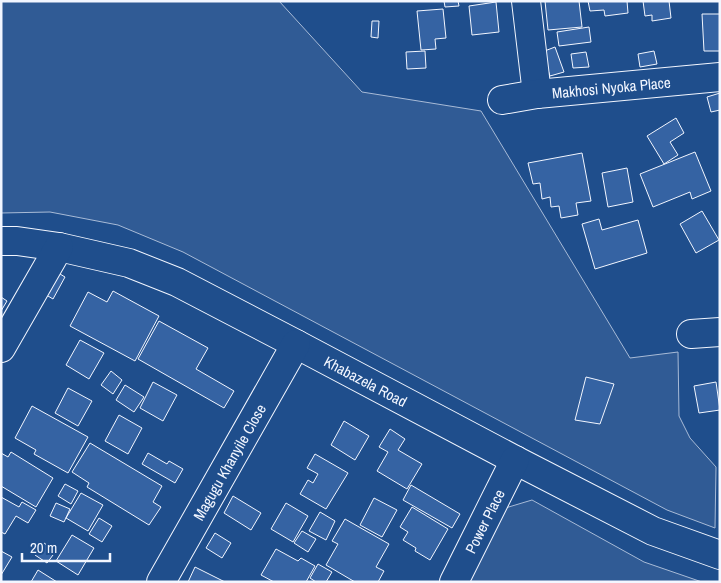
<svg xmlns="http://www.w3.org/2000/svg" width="721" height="583" viewBox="0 0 721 583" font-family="'Archivo Narrow',sans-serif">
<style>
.built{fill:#305b95;stroke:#a8bbd7}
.building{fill:#3563a3;stroke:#f2f6ff}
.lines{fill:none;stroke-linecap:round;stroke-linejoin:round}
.minor-casing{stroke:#f2f6ff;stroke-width:30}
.minor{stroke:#1f4e8c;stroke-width:28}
.labels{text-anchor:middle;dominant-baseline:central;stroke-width:4;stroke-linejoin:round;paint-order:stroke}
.street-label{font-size:15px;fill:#f2f6ff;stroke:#1f4e8c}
</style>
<rect width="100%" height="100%" fill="#1f4e8c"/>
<path class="built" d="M1 1H279L362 92 481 111 630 358 678 352 679 416 690 438 716 467 715 528 667 510 183 252 118 225 50 212 1 213Z
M532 500 644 562 702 582H463L502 509Z"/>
<path class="building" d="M444 1H458L459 6 445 7Z
M545 1H579L582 27 548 30Z
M588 1H627L628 13 605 16 604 10 590 11Z
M643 1H669L671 18 652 21V15L645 16Z
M496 2 499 32 472 35 469 6Z
M443 9 446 38 435 39 436 49 421 50 417 11Z
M702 14H720V51H704Z
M372 21H379L378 38 371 37Z
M589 27 591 42 559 46 557 32Z
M555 47 564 72 550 76 542 52Z
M425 51 426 68 407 69 406 52Z
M654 51 657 64 640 67 638 54Z
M586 52 589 67 573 68 571 54Z
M720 93V110L711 112 707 97Z
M676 118 684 133 670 142 678 155 664 164 647 136Z
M695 152 711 191 692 199 690 192 653 207 640 174Z
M582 153 591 201 576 203 578 215 561 218 559 206 551 207 550 197 542 199 540 183 533 184 528 163Z
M627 168 633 202 608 207 602 173Z
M702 211 719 240 696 253 680 224Z
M599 219 602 230 638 220 647 253 595 269 582 224Z
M55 271 65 277 53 299 43 293Z
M113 291 159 316 135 361 70 326 88 292 107 302Z
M1 297 7 301 1 311Z
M159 321 208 348 196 369 234 391 224 408 138 359Z
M80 340 104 353 89 379 66 365Z
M111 371 122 380 113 394 101 385Z
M586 377 614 384 600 424 575 420Z
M153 382 177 395 163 421 140 408Z
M716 382 720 410 699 413 694 386Z
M125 385 144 397 134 412 116 400Z
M68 388 92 401 78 426 55 413Z
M32 406 88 437 68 473 34 454 36 450 15 438Z
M119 415 142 428 128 454 105 441Z
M344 421 369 436 355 460 331 445Z
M390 429 405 439 398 450 422 464 407 489 377 471 388 452 379 447Z
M90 443 162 486 153 502 161 507 149 525 87 487 89 483 72 472Z
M11 452 53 478 36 507 1 486V453L8 457Z
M148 453 167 464 169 461 183 469 175 483 142 464Z
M315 454 348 473 326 509 300 494 308 480 313 483 318 474 307 468Z
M65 484 78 491 71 504 58 496Z
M411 485 460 514 452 528 403 500Z
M81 493 103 505 88 531 66 518Z
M233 496 261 513 251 530 224 513Z
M1 497 19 507 22 502 36 510 28 523 16 516 5 534 1 532Z
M374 498 397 510 382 537 360 525Z
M56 503 70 509 64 522 50 516Z
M286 503 308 516 293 542 271 529Z
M412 507 448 529 430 560 415 551 416 548 403 540 408 532 400 527Z
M320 512 335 521 326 540 309 531Z
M99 518 112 526 102 542 89 534Z
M345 519 389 544 376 567 384 571 378 582H355L326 565 338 544 332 541Z
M302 531 316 539 308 552 294 543Z
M215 533 231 543 222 558 206 548Z
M72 535 94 548 78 575 56 561Z
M44 543 56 551 47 563 35 555Z
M276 549 298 561 301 558 315 566 306 582H274L261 575Z
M1 551 12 557 1 575Z
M318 564 332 572 326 582H316L310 578Z
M195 567 225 582H188Z
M38 570 57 582H31Z"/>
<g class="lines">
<defs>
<g id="minor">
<path d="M526 1 537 94"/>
<path id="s1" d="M502 100 537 94 720 77"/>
<path id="s2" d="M1 241H17L59 247 129 263 177 282 296 344 515 460 653 531 720 555"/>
<path d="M691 334 720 332"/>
<path d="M1 348 59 247"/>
<path id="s3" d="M161 582 296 344"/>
<path id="s4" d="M454 582 515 460"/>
</g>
</defs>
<use href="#minor" class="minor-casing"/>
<use href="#minor" class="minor"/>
</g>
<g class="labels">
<g class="street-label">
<text stroke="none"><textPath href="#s1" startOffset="110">Makhosi Nyoka Place</textPath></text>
<text stroke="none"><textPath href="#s2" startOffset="395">Khabazela Road</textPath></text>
<text stroke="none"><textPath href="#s3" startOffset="138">Magugu Khanyile Close</textPath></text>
<text stroke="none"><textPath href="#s4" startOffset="68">Power Place</textPath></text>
</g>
</g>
<rect width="721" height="583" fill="none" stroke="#f2f6ff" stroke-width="5"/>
<path d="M22 553v8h88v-8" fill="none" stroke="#f2f6ff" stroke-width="2.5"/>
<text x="30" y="553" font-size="15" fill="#f2f6ff" stroke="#1f4e8c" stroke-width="4" paint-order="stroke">20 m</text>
</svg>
